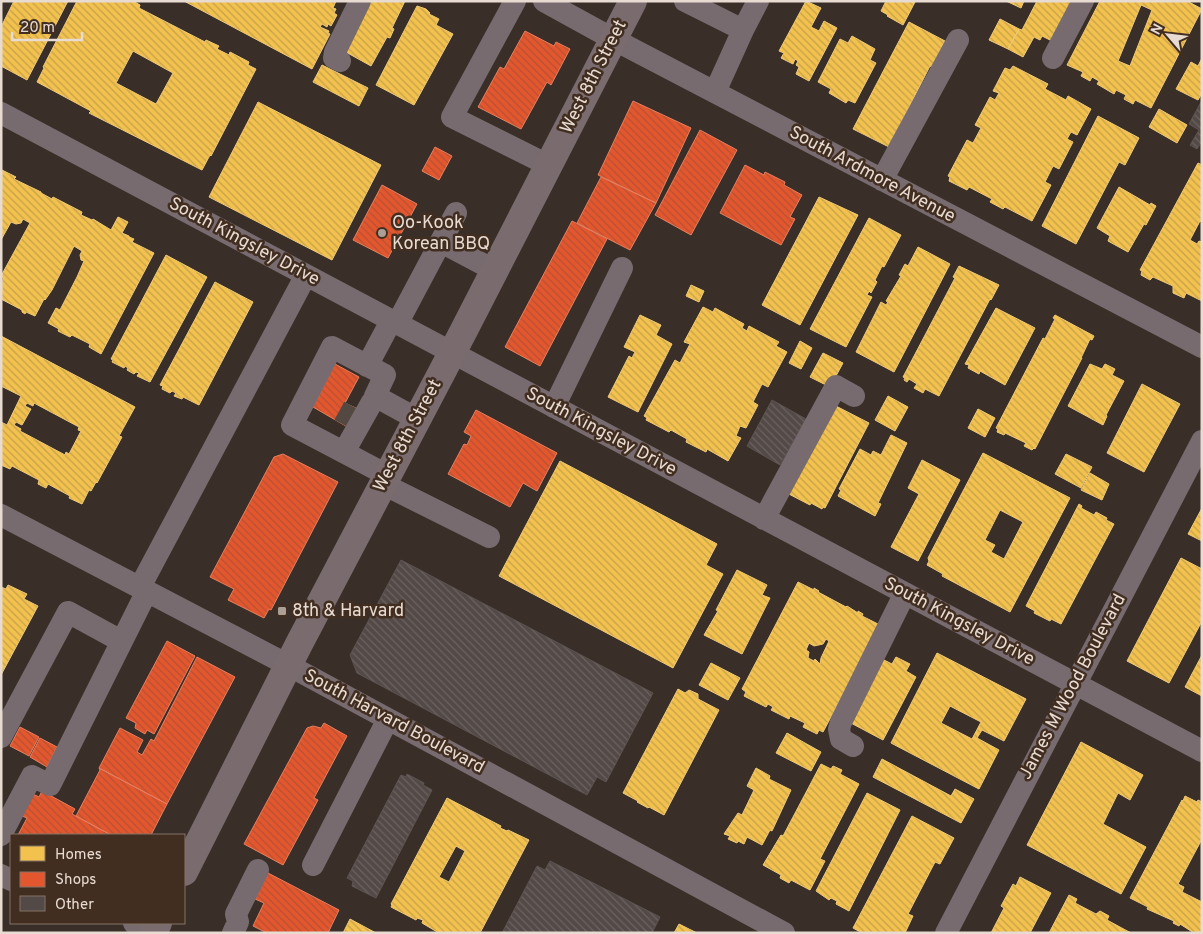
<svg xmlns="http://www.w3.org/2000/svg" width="1203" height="934" viewBox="0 0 1203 934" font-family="Overpass,sans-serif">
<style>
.homes{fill:url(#homes-back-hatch);stroke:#efc976;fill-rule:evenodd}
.shops{fill:url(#shops-back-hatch);stroke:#e57f5f}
.building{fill:url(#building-back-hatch);stroke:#5d5352}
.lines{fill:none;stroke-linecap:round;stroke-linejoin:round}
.minor-tunnel{stroke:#534942;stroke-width:22;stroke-dasharray:22 11;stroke-linecap:butt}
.minor{stroke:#776b6f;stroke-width:22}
.major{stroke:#796b6e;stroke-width:28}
.poi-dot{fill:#ab9f96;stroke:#412e20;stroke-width:2}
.labels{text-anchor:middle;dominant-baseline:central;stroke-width:5;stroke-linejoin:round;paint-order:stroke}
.street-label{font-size:18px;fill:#e8dbd2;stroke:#412e20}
.poi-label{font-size:18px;fill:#e8dbd2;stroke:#412e20;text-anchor:start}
</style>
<defs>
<pattern id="homes-back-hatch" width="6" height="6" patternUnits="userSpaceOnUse" patternTransform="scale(1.25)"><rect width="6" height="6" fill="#f2c14e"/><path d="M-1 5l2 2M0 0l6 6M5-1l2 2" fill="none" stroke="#c7a14a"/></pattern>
<pattern id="shops-back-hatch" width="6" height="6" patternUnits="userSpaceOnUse" patternTransform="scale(1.25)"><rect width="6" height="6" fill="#e4572e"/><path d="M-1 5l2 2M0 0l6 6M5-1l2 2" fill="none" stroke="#b55133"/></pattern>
<pattern id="building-back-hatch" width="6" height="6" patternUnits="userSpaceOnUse" patternTransform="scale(1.25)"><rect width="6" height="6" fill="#534947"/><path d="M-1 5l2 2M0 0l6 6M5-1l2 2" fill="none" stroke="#6c6361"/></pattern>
</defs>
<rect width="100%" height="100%" fill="#392f28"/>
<path class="homes" d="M14 1H68L27 80 1 66V27Z
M77 1H133L140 5 139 8 205 42 206 40 219 46 217 49 229 55 230 52 249 62 248 65 256 69 211 156 210 155 202 170 89 113 91 111 37 82 44 68 43 67ZM133 51 173 73 156 104 116 83Z
M184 1H290L293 3 294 1H336L333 8 336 9 334 13 337 15 331 26 328 24 327 27 322 24 320 27 329 31 328 33 330 34 312 69Z
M365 1H405L392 28 394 29 390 38 387 37 371 66 344 51Z
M806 1 821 8 811 27 819 31 824 21 837 28 809 81 796 74 799 67 796 65 798 61 795 59 793 64 781 58 784 53 779 51Z
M886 1 915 2 903 25 887 16 888 15 881 11Z
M1006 1H1024L1021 8Z
M1037 1H1078L1056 43 1042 36 1040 40 1034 37 1023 57 1008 49 1019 29 1022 30Z
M1100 1H1187L1202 9 1151 108 1135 100 1133 104 1124 99 1126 95 1116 90 1114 94 1097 84 1099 81 1092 77 1090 81 1081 76 1083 72 1067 65ZM1141 5 1152 10 1130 66 1118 61Z
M417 6 426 9 430 13 429 14 439 19 436 25 453 34 414 105 376 85Z
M1000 19 1019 29 1008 49 989 40Z
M909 22 945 41 932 67 930 66 889 147 853 129Z
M852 36 875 49 870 60 876 63 855 103 848 100 846 103 829 93 831 89 818 82 840 39 848 43Z
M1202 58V93L1198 100 1176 89 1191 62 1198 66Z
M322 65 368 88 359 106 313 82Z
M1013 66 1048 84 1045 89 1066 100 1068 96 1091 109 1077 135 1071 132 1067 139 1073 142 1059 169 1053 166 1045 182 1051 185 1032 221 1005 207 1003 209 990 202 992 199 969 187 967 190 949 181 950 177 948 176 967 140 973 143 981 128 975 125 990 97 995 100 999 93 993 91 1005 68 1010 70Z
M258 102 381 165 332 260 209 197Z
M1159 109 1187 125 1177 143 1149 127Z
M1098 116 1139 138 1125 165 1119 162 1076 244 1042 226Z
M1198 163 1202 165V222L1200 221 1190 240 1197 244 1199 241 1202 242V301L1186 293 1184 298 1173 293V286L1153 277 1150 280 1141 275 1142 271 1140 270Z
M2 170 16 177 14 179 41 192V193L52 199 53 197 82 212 81 215 92 220 93 219 111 230 118 217 128 222 122 233 129 236V237L134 239 132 242 154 253 101 354 89 347 90 344 72 335 70 337 58 331 59 329 48 323 56 308 60 310 77 277 84 261 81 260 80 255 82 251 74 246 52 290 45 300 44 299 35 316 26 312 25 314 22 312V310L1 299 3 278 1 276 30 223 23 219 21 223 16 224 11 222 1 240Z
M1119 187 1150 205 1151 203 1156 206 1146 225 1144 224 1128 252 1108 241 1110 236 1097 228Z
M819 197 858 215 800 325 762 305Z
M869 218 901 235 884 267 882 266 875 280 877 282 871 293 869 291 867 295 872 297 846 347 810 329Z
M918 247 950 264 894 372 856 352 881 302 886 305 888 302 886 301 901 276 899 275 905 264 908 266Z
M166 255 207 277 150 382 137 376 139 373 136 372 134 374 127 370 128 368 125 366 124 368 112 362 113 360 111 359Z
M959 266 999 285 991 300 990 299 939 396 925 389 923 393 914 388 917 384 909 379 907 382 904 380 905 378 903 377 955 278 953 277Z
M215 282 253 302 199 405 183 397 182 399 174 396 176 393 172 391 170 393 162 389 163 386 160 385Z
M691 285 704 291 699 302 686 296Z
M703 307 713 312 715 308 744 324 742 328 747 331 749 326 779 342 776 346 787 352 768 387 762 384 753 402 758 405 746 428 740 426 736 436 741 438 728 461 707 449 706 452 686 442 687 439 671 430 669 432 646 420 647 418 644 416 675 360 680 363 690 344 684 342Z
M996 308 1035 328 1005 385 980 371 979 374 968 368 969 365 965 364Z
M640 315 661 325 656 335 672 344 638 412 608 397 629 356 632 358 635 352 624 347Z
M1055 315 1094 336 1092 340 1090 339 1081 358H1082L1035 449 1034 448 1032 450 1024 446 1026 443 1005 433 1004 435 997 432 998 429 996 428 1043 338 1045 339 1055 319 1053 318Z
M1 336 135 407 119 436 122 437 97 483 96 482 91 491 89 490 82 504 69 498 70 496 48 484 46 488 38 484 39 480 12 466 10 469 1 465 3 461H1V422L7 425 21 396 1 386ZM27 403 33 406 34 403 79 427 78 430 81 431 69 454 66 452 65 455 20 431 21 429 14 425 16 422 22 425 31 409 25 406Z
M800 341 812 348 801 369 789 363Z
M823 353 843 363 830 387 810 377Z
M1090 364 1102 369 1105 364 1115 369 1112 375 1124 381 1106 415 1107 416 1103 425 1068 406Z
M1142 384 1180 404 1144 472 1107 453Z
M888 396 908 407 895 431 875 420Z
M832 404 869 423 825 508 823 507 822 509 811 503 810 505 785 492Z
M978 409 995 418 985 437 968 428Z
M891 435 907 443 878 503 881 504 875 516 838 496 841 490 839 489 860 449 871 455 873 451 881 455Z
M983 453 1070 498 1010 612 942 576 943 574 927 565 929 561 928 558ZM1000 510 1023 522 1004 559 991 552 995 545 985 540Z
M1066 454 1092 467 1081 488 1055 474Z
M922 460 960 480 918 561 891 547 919 494 908 488Z
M560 461 717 544 706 565 723 574 673 668 499 576Z
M1090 473 1109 484 1102 500 1081 490Z
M1079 504 1082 506 1081 508 1094 515 1096 512 1107 518 1106 520 1114 524 1061 624 1051 619 1050 621 1034 613 1035 611 1026 606Z
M1202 508V541L1188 534Z
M1181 558 1202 569V621L1169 683 1127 661Z
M737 570 767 585 762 595 770 598 742 654 704 635 718 611 716 610Z
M798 582 814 590V588L819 591 818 592 846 607 847 606 858 613V611L863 614 862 616 880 625 823 732 819 730 817 734 803 727 805 723 790 716 789 719 771 710 773 707 768 704 766 707 744 696 746 692 742 689ZM826 639 829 641 821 658 820 664 815 659 814 661 808 658 809 652 806 650 809 643 814 646 823 644Z
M8 585 27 594 24 599 38 606 1 675V587L6 589Z
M937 653 1026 699 1004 741 982 730 977 738 999 750 979 789 891 743ZM950 706 981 722 972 739 941 723Z
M1202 655V696L1185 687Z
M896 657 910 664 906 671 916 677 883 740 849 722 882 659 892 664Z
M711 663 740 678 728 700 699 685Z
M678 689 685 693 689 690 698 694V699L719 710 664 815 649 807 648 808 637 802 638 801 623 793Z
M787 733 821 752 811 771 776 753Z
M1081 742 1143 775 1130 800 1118 793 1103 824 1146 847 1121 894 1027 845Z
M882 759 951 796 955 789 974 799 961 823 873 777Z
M821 764 831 769 833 766 842 770 840 774 859 784 820 859 825 861 810 890 791 880 789 883 780 878 781 875 763 865 781 835 783 836Z
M756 768 770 776 769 779 791 790 772 831 770 830 762 845 747 837 744 844 738 841 737 843 728 839 730 836 724 834 738 813 742 815 754 790 747 786Z
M867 793 900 810 849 911 836 904 837 901 831 898 829 900 816 891Z
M1185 796 1197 802 1198 800 1202 802V839L1178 884 1184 887 1182 892 1202 902V933H1194L1180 924 1179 926 1173 923 1174 921 1147 909 1148 907 1130 898 1182 800 1183 801Z
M447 798 501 826 500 828 507 831 508 830 529 840 480 933H439L422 923 423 920 417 918 416 920 391 907 392 905 391 904ZM456 846 465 851 449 882 439 877Z
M912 816 954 838 940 864 935 862 908 914 913 916 905 933H862L853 928Z
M1020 877 1051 893 1030 933H991L1004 908 1001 906 1013 884 1016 886Z
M1069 895 1077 899 1075 903 1096 914 1100 911 1109 916 1107 920 1131 933H1049Z
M350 919 376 933H343Z
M679 924 697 933H674Z"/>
<path class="shops" d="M525 31 554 46 556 42 570 49 551 85 547 82 521 129 478 107 500 67 504 69Z
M633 101 691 128 656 203 598 175Z
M700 130 737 150 691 235 655 215Z
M435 147 452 156 439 180 422 171Z
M745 165 764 175 765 172 785 182 784 185 802 195 790 217 795 219 781 245 720 213Z
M601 177 656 203 630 250 577 223Z
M382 185 417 204 388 258 353 240Z
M572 221 607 239 540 366 505 347Z
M335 364 359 377 345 403 360 410 351 429 313 407Z
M476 410 557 453 537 491 523 483 510 507 448 474 464 444 467 445 471 436 464 432Z
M283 454 338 482 271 610 269 609 264 618 228 600 234 589 210 577 274 457Z
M167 641 195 656 154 734 147 730 145 734 135 728 136 723 126 718Z
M197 657 235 677 167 804 99 768 120 728 143 740 137 752 142 755 151 739 154 741Z
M324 723 347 736 314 798 318 800 283 865 244 844 307 728 313 726 321 728Z
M20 727 39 737 29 756 10 746Z
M40 738 57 747 47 767 30 757Z
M99 768 167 804 151 835H111L76 816 100 770Z
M42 791 75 809 72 814 111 835H18L27 818 22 816 33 794 39 797Z
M268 873 339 910 328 933H267L253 926 264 903 255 899Z"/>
<path class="building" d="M1201 102 1202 141 1197 149 1190 145 1199 130 1189 124Z
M772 400 806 419 780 465 747 446Z
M401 560 653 693 606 782 597 777 587 795 357 673 350 655Z
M407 774 424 783 423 785 432 790 376 898 352 886 353 881 347 878 401 775 406 777Z
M550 861 660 917 652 933H502L537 866 545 870Z"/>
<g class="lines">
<path class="minor-tunnel" d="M344 425 354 407"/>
<path class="minor" d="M515 1 452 117 548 165
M544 1 613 39 1202 347
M685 1 743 30 715 92
M743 30 758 1
M1053 58 1083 1
M340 61 334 58 335 52 360 1
M1 113 1202 751
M882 180 958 40
M441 242 494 270
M397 324 456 213
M367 366 391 321
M554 407 622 268
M349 443 372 402
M387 475 292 425 332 347 385 375 375 396 417 419
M383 484 489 537
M1 515 288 665 784 933
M764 519 836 386 854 396
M140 587 306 275
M1 737 68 612 121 641
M853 746 841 739 839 729 841 722 905 593
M1 835 32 776 50 785 147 591
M313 865 388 719
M1 875 11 880
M134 923 156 927
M233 933 238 922 236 914 258 870
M946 933 1202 441"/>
<path class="major" d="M184 872 299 644 462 334 633 1
M153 933 158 923"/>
</g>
<g class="poi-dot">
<circle cx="382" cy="233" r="5"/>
<rect x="277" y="606" width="10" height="10" rx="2.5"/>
</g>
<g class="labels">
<g class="street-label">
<text transform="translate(594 77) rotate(-63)">West 8th Street</text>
<text transform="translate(872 175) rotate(28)">South Ardmore Avenue</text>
<text transform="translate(244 242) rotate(28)">South Kingsley Drive</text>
<text transform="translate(601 432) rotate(28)">South Kingsley Drive</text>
<text transform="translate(408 436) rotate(-62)">West 8th Street</text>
<text transform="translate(959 622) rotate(28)">South Kingsley Drive</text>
<text transform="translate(1073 687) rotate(-62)">James M Wood Boulevard</text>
<text transform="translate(394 722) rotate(28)">South Harvard Boulevard</text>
</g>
<g class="poi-label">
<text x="392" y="223">Oo-Kook<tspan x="392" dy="21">Korean BBQ</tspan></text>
<text x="292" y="611">8th &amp; Harvard</text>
</g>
</g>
<rect width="1203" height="934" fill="none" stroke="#e8dbd2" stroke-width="5"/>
<rect x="10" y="834" width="175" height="90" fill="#412e20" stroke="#847367"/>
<rect x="20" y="846" width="25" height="15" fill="#f2c14e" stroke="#847367"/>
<text x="55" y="859" font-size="15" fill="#e8dbd2">Homes</text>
<rect x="20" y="872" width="25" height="15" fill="#e4572e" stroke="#847367"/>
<text x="55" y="884" font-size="15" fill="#e8dbd2">Shops</text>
<rect x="20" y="896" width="25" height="15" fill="#534947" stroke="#847367"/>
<text x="55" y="909" font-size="15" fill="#e8dbd2">Other</text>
<g transform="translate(1168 35) rotate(298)" stroke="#412e20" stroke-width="4" paint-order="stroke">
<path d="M0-4L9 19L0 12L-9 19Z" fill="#e8dbd2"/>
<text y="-8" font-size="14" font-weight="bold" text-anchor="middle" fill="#e8dbd2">N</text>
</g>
<path d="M12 32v8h70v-8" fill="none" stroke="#e8dbd2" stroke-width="2.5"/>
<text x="20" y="32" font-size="15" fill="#e8dbd2" stroke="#412e20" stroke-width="4" paint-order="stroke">20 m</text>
</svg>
